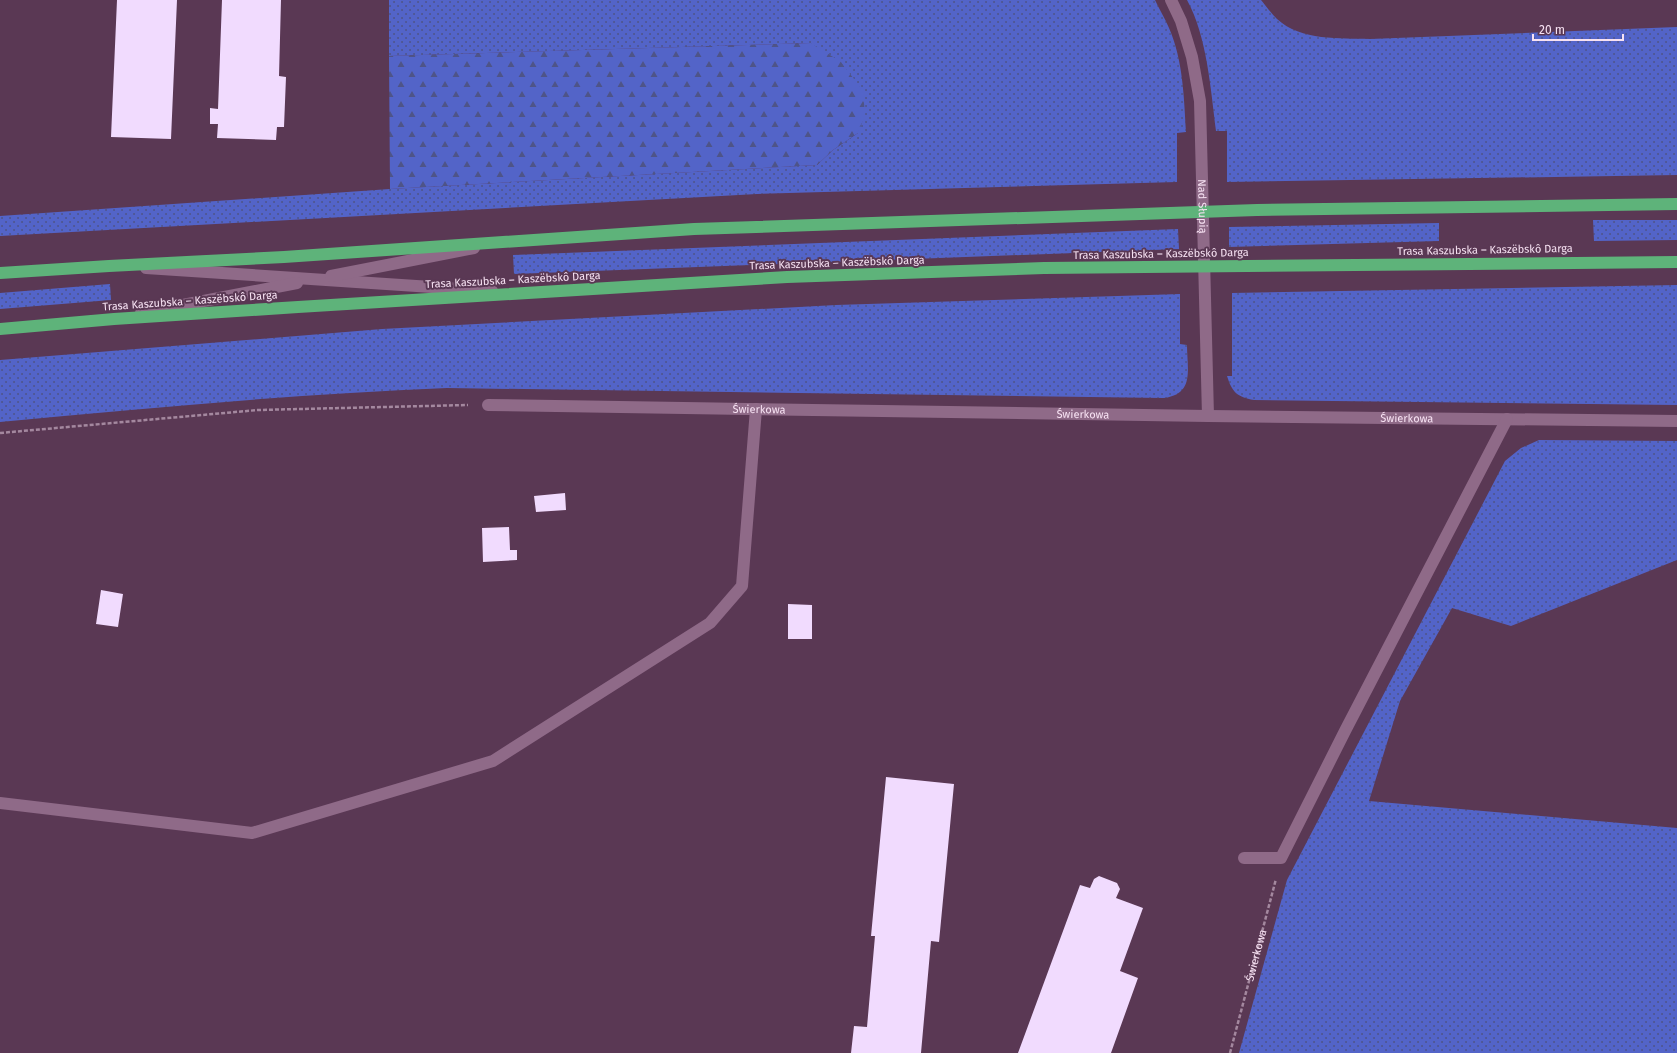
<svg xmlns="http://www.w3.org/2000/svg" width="1677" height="1053" viewBox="0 0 1677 1053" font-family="'Fira Sans',sans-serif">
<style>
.grass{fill:url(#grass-dots)}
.forest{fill:url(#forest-firs)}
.building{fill:#f1dbfe}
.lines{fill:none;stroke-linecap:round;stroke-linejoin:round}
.path{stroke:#a4889f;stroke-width:2.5;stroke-dasharray:4 2;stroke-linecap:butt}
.minor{stroke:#8f6a88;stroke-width:12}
.highway{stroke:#5eb37a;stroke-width:12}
.labels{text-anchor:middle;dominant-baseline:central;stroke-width:4;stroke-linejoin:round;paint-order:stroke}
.street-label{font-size:11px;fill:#f7e2f3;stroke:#5a3854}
</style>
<defs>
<pattern id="grass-dots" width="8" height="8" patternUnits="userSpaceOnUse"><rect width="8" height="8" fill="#5364c8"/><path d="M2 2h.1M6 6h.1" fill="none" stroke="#4e5488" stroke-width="1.8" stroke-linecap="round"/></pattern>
<pattern id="forest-firs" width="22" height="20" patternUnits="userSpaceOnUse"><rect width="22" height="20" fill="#5364c8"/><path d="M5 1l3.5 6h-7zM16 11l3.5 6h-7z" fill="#4e5488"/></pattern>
</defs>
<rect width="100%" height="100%" fill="#5a3854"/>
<path class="grass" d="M389 0H1155C1159 9 1165 18 1169 28 1183 60 1184 97 1186 132L1177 133V182L757 194 0 236V216L390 189 817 165 833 150 858 133 811 43 389 56Z
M1187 0H1261C1266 6 1271 13 1277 19 1301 41 1340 38 1370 39L1677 27V175L1227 182V131H1216C1211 91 1207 36 1187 0Z
M1593 220H1677V240L1594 241Z
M1439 223V241L1229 247V227Z
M1178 229 1179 249 514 274 513 255Z
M110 284 111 300 0 309V293Z
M1677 285V405L1254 400C1237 397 1232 392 1227 376H1232V293Z
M1180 294V344L1187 345C1187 369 1195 394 1164 398L447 388C297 394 149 408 0 422V360L382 329 836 305Z
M1539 440 1677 441V560L1511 626 1452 608 1400 701 1369 801 1677 828V1053H1239L1287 880 1505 461 1521 448Z"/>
<path class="forest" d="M811 43 841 62 863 91 865 115 858 133 833 150 817 165 390 189 389 56Z"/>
<path class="building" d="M117 0H177L171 139 111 137Z
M222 0H281L279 76 286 77 284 127H277L276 140 217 138 218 124H210V108L218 109Z
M565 493 566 510 536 512 534 496Z
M509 527 510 550H517V560L483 562 482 528Z
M101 590 123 594 118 627 96 624Z
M788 604 812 605V639H788Z
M886 777 954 784 939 942 931 941 921 1053H851L854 1026 867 1027 875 936H871Z
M1099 876 1117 883 1120 889 1116 898 1143 908 1120 971 1138 978 1111 1053H1018L1080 885 1090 888 1094 879Z"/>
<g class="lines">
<g class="path">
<path d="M0 433 258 410 468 405"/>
<path id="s1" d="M1230 1053 1276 879"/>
</g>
<g class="minor">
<path id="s2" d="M1171 0 1181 21 1192 57 1200 101 1208 416"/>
<path d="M146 268 492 291"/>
<path d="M331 276 474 248"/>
<path d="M141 313 297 283"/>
<path id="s3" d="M488 405 1208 416 1677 421"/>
<path d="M0 803 252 833 493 761 710 623 742 586 756 409"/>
<path d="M1244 858H1281L1345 731 1507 419"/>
</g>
<path class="highway" d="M0 273 109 266 284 257 694 229 1257 210 1677 204
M0 329 114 319 298 307 787 277 1044 268 1677 262"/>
</g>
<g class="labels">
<g class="street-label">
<text stroke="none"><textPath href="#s2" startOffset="211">Nad Słupią</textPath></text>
<text transform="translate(1485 250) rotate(-1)">Trasa Kaszubska – Kaszëbskô Darga</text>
<text transform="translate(1161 254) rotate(-1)">Trasa Kaszubska – Kaszëbskô Darga</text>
<text transform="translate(837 263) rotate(-2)">Trasa Kaszubska – Kaszëbskô Darga</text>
<text transform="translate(513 280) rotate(-3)">Trasa Kaszubska – Kaszëbskô Darga</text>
<text transform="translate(190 301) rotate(-4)">Trasa Kaszubska – Kaszëbskô Darga</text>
<text stroke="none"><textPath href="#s3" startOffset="271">Świerkowa</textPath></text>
<text stroke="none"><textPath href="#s3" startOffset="595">Świerkowa</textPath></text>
<text stroke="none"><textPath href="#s3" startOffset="919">Świerkowa</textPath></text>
<text stroke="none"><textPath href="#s1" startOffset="101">Świerkowa</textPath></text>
</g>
</g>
<path d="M1533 34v6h90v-6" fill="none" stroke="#f7e2f3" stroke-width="2"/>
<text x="1539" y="34" font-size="12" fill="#f7e2f3" stroke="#5a3854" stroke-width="3" paint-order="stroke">20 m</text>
</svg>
